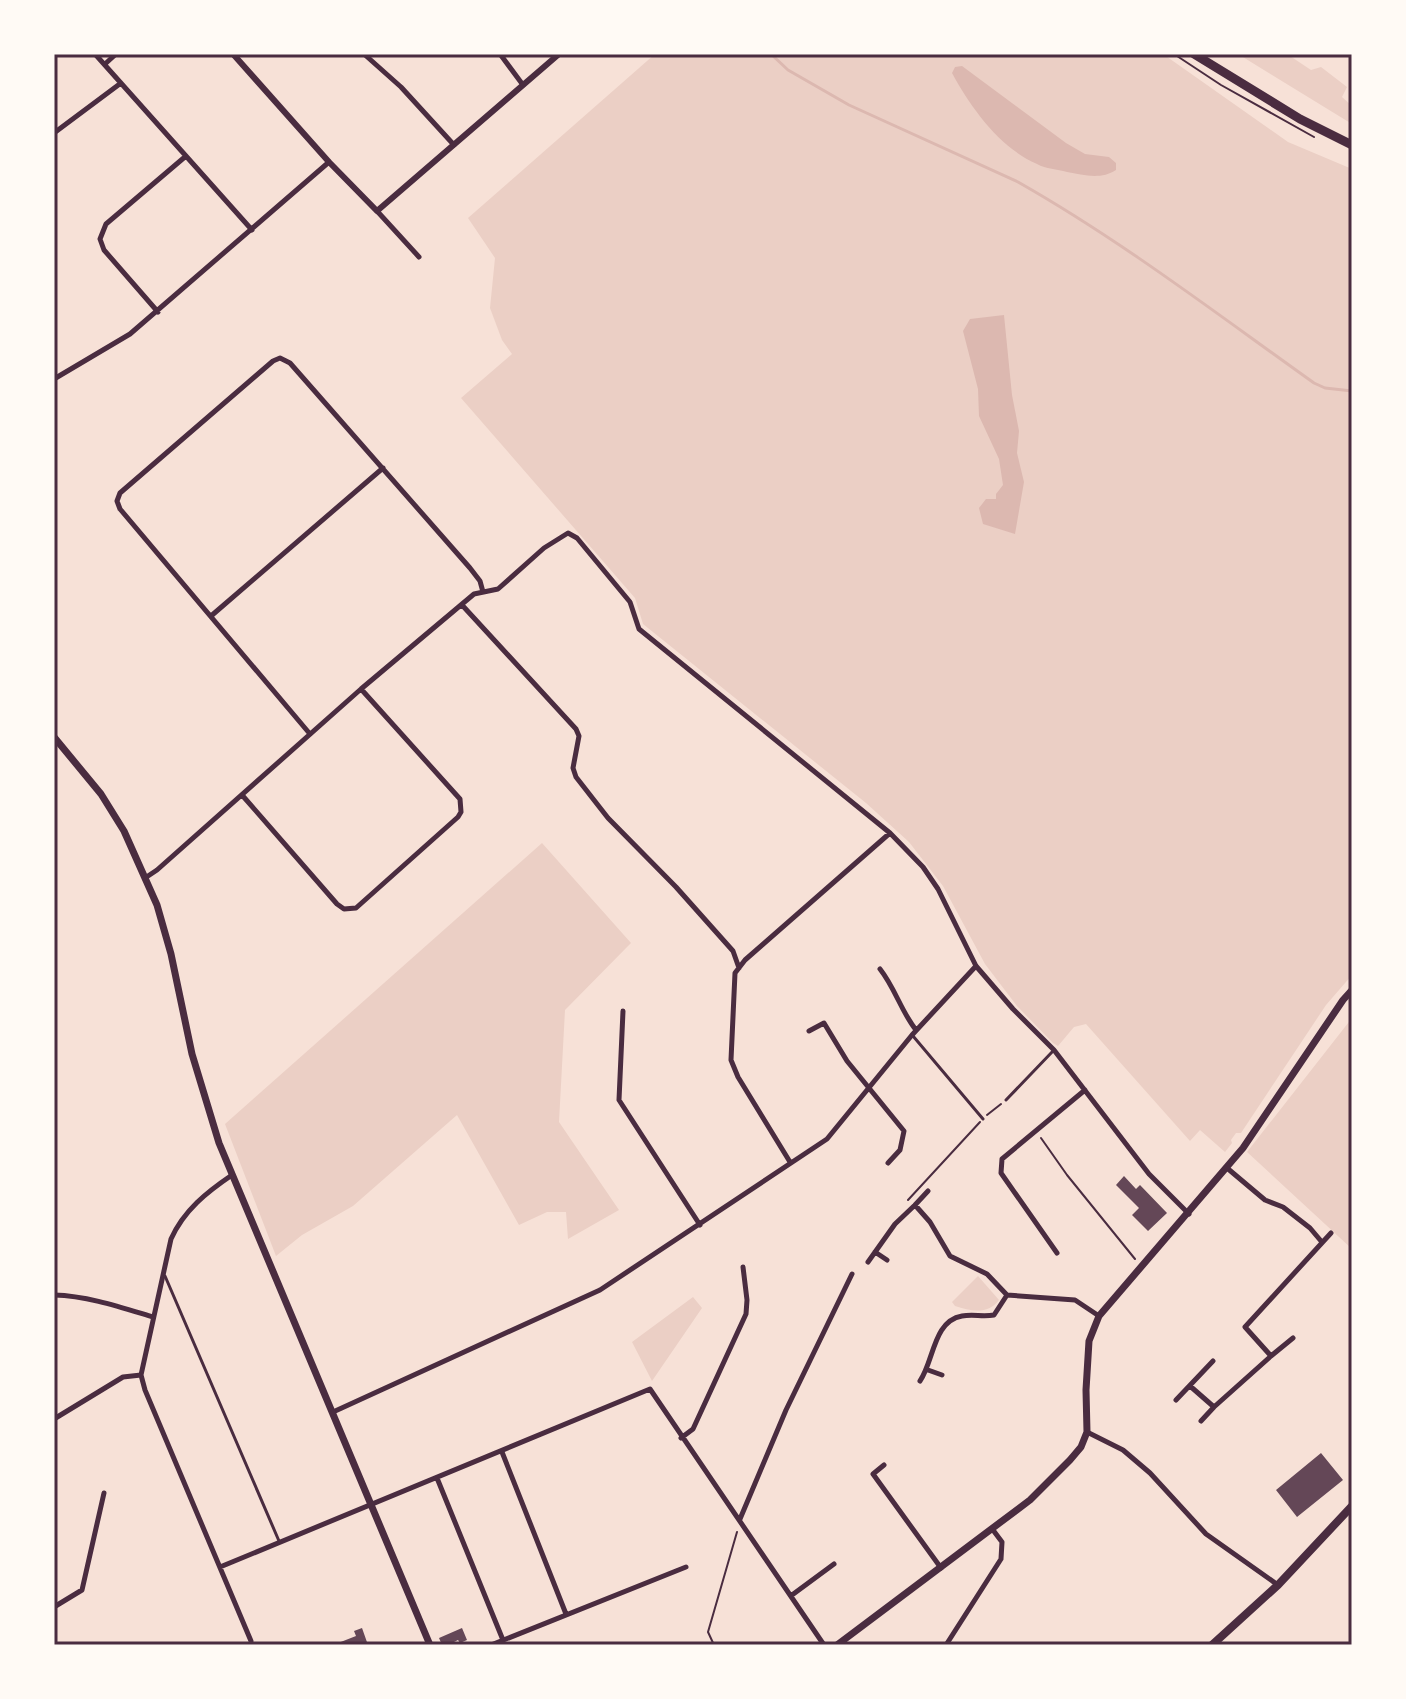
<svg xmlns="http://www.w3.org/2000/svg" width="1406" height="1699" viewBox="0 0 1406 1699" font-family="Mulish,sans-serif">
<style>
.green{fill:#ebcfc5}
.water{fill:#dcb8b0}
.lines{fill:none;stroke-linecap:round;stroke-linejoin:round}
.stream{stroke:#dcb8b0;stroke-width:3}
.building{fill:#644757}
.path{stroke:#4a2c40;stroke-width:2}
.service{stroke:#4a2c40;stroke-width:3}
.minor{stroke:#4a2c40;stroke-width:5}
.tertiary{stroke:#4a2c40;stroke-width:6}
.secondary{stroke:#4a2c40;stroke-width:7}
.primary{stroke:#4a2c40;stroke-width:8}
.trunk{stroke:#4a2c40;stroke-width:9}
.neatline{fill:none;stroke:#4a2c40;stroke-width:3}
</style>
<rect width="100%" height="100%" fill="#f7e1d7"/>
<path class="green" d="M655 54H1163L1288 142 1352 169V975L1326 1005 1241 1133H1236L1231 1140 1232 1143 1225 1152 1200 1130 1190 1141 1086 1024 1074 1027 1058 1046 1053 1043 1017 1006 985 964 943 886 909 842 866 803 643 624 635 598 461 398 512 354 502 340 490 308 495 258 468 218Z
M1238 54H1287L1311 70 1321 67 1347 87 1342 97 1352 106V124Z
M542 843 631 943 565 1010 559 1122 619 1210 568 1239 566 1212H547L519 1225 457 1115 353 1206 302 1235 276 1256 225 1124Z
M1352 1018V1249L1247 1152Z
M978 1276 999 1300C988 1315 971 1311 955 1306L952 1302Z
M693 1297 702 1308 652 1381 632 1342Z"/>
<path class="water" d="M962 66 1066 143 1085 154 1109 157 1116 163V170C1101 180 1083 175 1067 172 1057 169 1046 169 1037 164 1000 148 971 108 952 73L955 67Z
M1004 315 1012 395 1019 431 1017 453 1024 482 1015 534 983 524 979 508 986 499H996V494L1003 485 999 459 979 416 978 389 963 331 970 319Z"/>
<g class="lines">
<path class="stream" d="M771 54 788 70 849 105 1018 182C1122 241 1217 314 1314 383L1325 388 1352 391"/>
</g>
<path class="building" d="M1124 1176 1136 1189 1140 1185 1167 1213 1148 1231 1132 1215 1139 1208 1116 1185Z
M1321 1453 1343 1480 1297 1517 1276 1490Z
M362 1628 368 1645H333L356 1636 354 1631Z
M462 1628 467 1640 460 1643 458 1640 454 1642 455 1645H442L439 1638Z"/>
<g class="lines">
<path class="path" d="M1174 54 1221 85 1314 137
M987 1115 1001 1104
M1041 1138 1067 1175 1135 1259
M908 1200 980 1122
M714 1645 708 1632 737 1532"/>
<path class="service" d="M913 1036 983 1119
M1006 1100 1053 1051
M165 1276 279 1541"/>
<path class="minor" d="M95 54 252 230
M364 54 401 87 454 145
M500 54 523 85
M105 64 116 54
M54 133 121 83
M377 211 419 257
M158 312 104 250 100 239 106 224 186 156
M54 379 130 334 329 162
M462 605 576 729 579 736 573 768 576 777 608 818 676 887 733 951 739 968
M211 616 383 468
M310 734 120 509 117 501 120 493 273 361 280 358 290 363 470 568 480 581 483 592
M242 795 337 904 344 909 356 908 458 817 461 812 460 799 361 689
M145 878 157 870 361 689 474 594 498 589 544 548 568 533 577 538 630 602 639 629 890 833 923 867 938 889 976 966 1013 1009 1054 1050 1149 1174 1189 1214
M880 969C895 988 901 1011 916 1030
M623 1011 619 1100 700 1225
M809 1031 824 1023 847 1061 904 1131 900 1150 888 1163
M790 1162 738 1077 731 1060 735 973 745 960 890 833
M1227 1168 1265 1200 1283 1207 1310 1228 1321 1241
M232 1175C207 1192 184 1210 171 1239L141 1375 145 1390 251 1641
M915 1205 928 1191
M875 1252 887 1260
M1057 1253 1001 1173 1002 1159 1085 1090
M868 1262 895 1224 915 1205 930 1222 950 1256 987 1274 1007 1295 1075 1300 1099 1316
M54 1295C88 1296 120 1307 153 1317
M1271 1356 1293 1338
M928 1370 942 1375
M920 1381C934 1361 933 1321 962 1316 973 1314 983 1317 994 1315L1007 1295
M1190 1386 1214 1407 1271 1356 1245 1327 1331 1233
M1176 1400 1213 1361
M333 1412 600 1290 827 1139 912 1035 976 966
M54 1419 123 1377 141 1375
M1201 1421 1214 1407
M1087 1432 1123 1450 1150 1473 1206 1534 1278 1585
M681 1438 693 1429 746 1314 747 1300 743 1267
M502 1452 566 1614
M884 1465 873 1474 941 1568
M437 1478 505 1645
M740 1519 786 1410 852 1274
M220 1567 650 1389 824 1645
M792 1595 834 1564
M54 1607 82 1590 104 1493
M491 1645 686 1567
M946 1645 1001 1559 1002 1542 993 1530"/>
<path class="tertiary" d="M233 54 329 162 377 211 559 54"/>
<path class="secondary" d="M54 737 101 794 124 831 157 905 171 954 192 1054 219 1143 430 1645
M837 1645 1030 1500 1070 1460 1081 1447 1087 1432 1086 1390 1089 1341 1099 1316 1243 1148 1343 1000 1352 990"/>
<path class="primary" d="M1212 1645 1278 1585 1352 1506"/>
<path class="trunk" d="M1194 54 1300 119 1352 145"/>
</g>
<rect width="1406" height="1699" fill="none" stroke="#fffaf5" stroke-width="112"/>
<rect x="56" y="56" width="1294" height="1587" class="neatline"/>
</svg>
